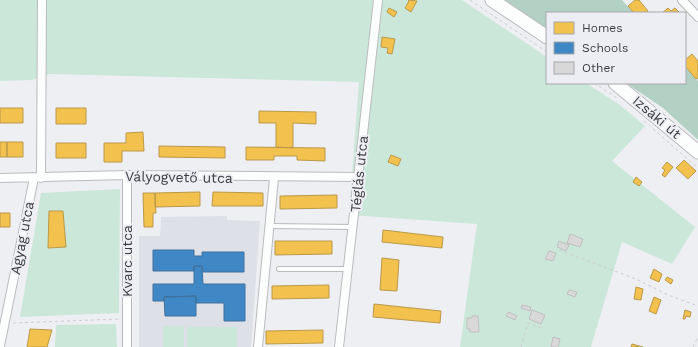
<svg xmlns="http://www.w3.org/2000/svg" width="698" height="347" viewBox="0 0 698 347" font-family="'Work Sans',sans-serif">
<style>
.built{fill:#dee0e8}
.green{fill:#cbe7da}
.forest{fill:#b2d0c3}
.homes{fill:#f2c14e;stroke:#bb994a}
.schools{fill:#3f88c5;stroke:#3e719d}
.building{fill:#d9d8d9;stroke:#c0bfc0}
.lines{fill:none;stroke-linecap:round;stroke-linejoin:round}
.lane-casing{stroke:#bbbbbe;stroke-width:6}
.street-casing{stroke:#bbbbbe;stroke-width:10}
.primary-casing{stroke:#bbbbbe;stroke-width:15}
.path{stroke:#cccdcf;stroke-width:1;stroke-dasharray:3 3;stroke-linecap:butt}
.lane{stroke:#fcfdfd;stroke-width:4}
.street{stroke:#fcfdfd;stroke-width:8}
.primary{stroke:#fcfdfd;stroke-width:13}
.labels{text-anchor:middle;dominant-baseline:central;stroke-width:4;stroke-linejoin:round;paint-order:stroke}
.street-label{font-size:14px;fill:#3c3c3f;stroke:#edeef4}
</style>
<rect width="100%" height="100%" fill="#eeeff3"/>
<path class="built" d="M227 216V220L260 221 251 347H139V236H160L161 217Z"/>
<path class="green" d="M0 0H462L547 57V83H586L620 105 645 126 612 161 695 227 672 264 622 242 591 347H460L477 224 349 215 359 82 50 74 32 80 0 81Z
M120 189 119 313 20 317 41 193Z
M116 324 117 347H55L56 325Z
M163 326H184V347H163Z
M187 327H237V347H187Z"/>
<path class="forest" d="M504 0H622L634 13H547V29Z
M685 67 698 81V140L663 108 626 83H685Z"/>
<path class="homes" d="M408 0 417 1 411 12 405 8 409 1Z
M635 0H639L648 11 646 13H634L628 6Z
M389 8 397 12 394 17 387 12Z
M668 8 671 11 675 8 679 12 662 13Z
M382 37 395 39 392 54 387 53 388 48 381 47Z
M692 54 698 61V78L696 79 685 66V60Z
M0 108H23V123H0Z
M56 108H86V124H56Z
M259 111 316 112V124L293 123V148L276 147V123H259Z
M143 132 144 151H122V162H104V143H126V133Z
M0 142H7V157H0Z
M7 142H23V157H7Z
M56 143H86V158H56Z
M159 146 225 147V158L159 157Z
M246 147 325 148V161L297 160V156H274V160H246Z
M391 155 401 159 398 166 388 162Z
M684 160 696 171 688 179 676 168Z
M667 162 673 167 665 177 662 175 665 170 662 168Z
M636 177 642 182 639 186 633 182Z
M200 192V206L155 207V193Z
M213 192 263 193V206H212Z
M143 193H155L156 213H153V227H144Z
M337 195V208L280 209V196Z
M49 211H63L66 247 48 248Z
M0 213H10V227H0Z
M383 230 443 237 442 248 382 242Z
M275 241H332V254L275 255Z
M382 258 399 260 397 291 380 290Z
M654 269 662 274 659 282 650 278Z
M667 277 673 280 671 284 665 280Z
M329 285V298L272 299V286Z
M636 287 643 289 641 300 634 299Z
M654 297 661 300 656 314 649 311Z
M374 304 441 311 440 323 373 317Z
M685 310 691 312 690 317 686 316 685 319H683Z
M30 329 52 330 47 347H27Z
M323 330V343L266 344V331Z
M632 344 643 347H631Z"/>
<path class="schools" d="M153 250H194V256H202V252H244V272H203L202 266H194V271H153Z
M194 266H202L203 284H245V321H224V303H196V296L164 297V301H153V284H194Z
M196 296V316H165L164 297Z"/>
<path class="building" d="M570 234 583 239 580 247 567 243Z
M559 241 569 245 566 251 557 247Z
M549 251 556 253 553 261 545 259Z
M569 290 577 292 575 297 567 294Z
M522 305 531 307 530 311 521 308Z
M532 310 545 315 541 324 529 319Z
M509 312 517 316 515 320 506 316Z
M472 316H478L479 332H470V329H467V318H472Z
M553 337 560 339 558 347H551Z"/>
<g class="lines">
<defs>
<path id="lane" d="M270 226 353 227
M279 269H348"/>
<path id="street" d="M682 0 698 17
M0 178 127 175 358 177
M41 178 42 0
M0 346 34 178
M127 347V175
M258 347 274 178
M339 347 378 0"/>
<path id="primary" d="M492 0 547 37
M615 83 698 152"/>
</defs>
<use href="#lane" class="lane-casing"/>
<use href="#street" class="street-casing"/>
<use href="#primary" class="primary-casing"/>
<path class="path" d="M470 0 547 52
M594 83 617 98
M644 121 698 168
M559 250 636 279 668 295 698 306
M13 323 120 319
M521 347 528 323 541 328
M693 347 698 337"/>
<use href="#lane" class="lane"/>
<use href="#street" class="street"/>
<use href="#primary" class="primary"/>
</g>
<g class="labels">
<g class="street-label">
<text transform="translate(657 117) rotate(40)">Izsáki út</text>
<text transform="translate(359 174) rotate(-84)">Téglás utca</text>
<text transform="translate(179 177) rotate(1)">Vályogvető utca</text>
<text transform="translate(22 238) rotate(-79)">Agyag utca</text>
<text transform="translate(127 261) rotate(-90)">Kvarc utca</text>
</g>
</g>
<rect x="546" y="12" width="140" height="72" fill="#edeef4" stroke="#a6a7ac"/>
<rect x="554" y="22" width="20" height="12" fill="#f2c14e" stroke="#a6a7ac"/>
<text x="582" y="32" font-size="12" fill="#3c3c3f">Homes</text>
<rect x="554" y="42" width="20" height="12" fill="#3f88c5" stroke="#a6a7ac"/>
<text x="582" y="52" font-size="12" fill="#3c3c3f">Schools</text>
<rect x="554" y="62" width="20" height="12" fill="#d9d8d9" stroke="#a6a7ac"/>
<text x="582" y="72" font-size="12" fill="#3c3c3f">Other</text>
</svg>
